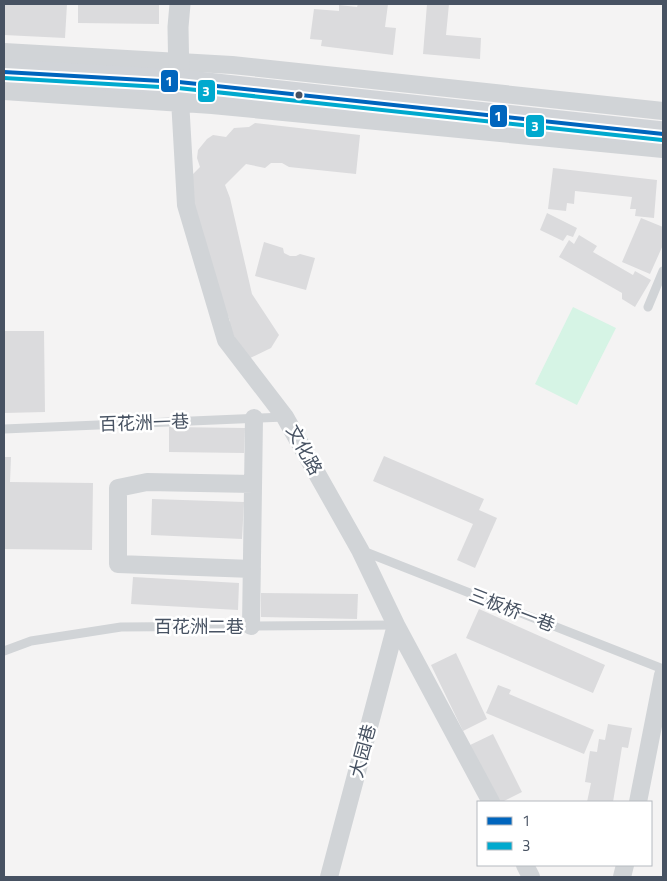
<svg xmlns="http://www.w3.org/2000/svg" width="667" height="881" viewBox="0 0 667 881" font-family="'Titillium Web','Noto Sans SC',sans-serif">
<style>
.green{fill:#d6f4e5}
.building{fill:#dbdbdd}
.lines{fill:none;stroke-linecap:round;stroke-linejoin:round}
.service{stroke:#d1d4d7;stroke-width:9}
.minor{stroke:#d1d4d7;stroke-width:18}
.tertiary{stroke:#d1d4d7;stroke-width:21}
.secondary{stroke:#d1d4d8;stroke-width:25}
.bus-1-casing{stroke:#fff;stroke-width:8}
.bus-2-casing{stroke:#fff;stroke-width:8}
.bus-1{stroke:#0065bd;stroke-width:4}
.bus-2{stroke:#00a9ce;stroke-width:4}
.bus-dot{fill:#475262;stroke:#fff;stroke-width:2}
.labels{text-anchor:middle;stroke-width:5;stroke-linejoin:round;paint-order:stroke}
.street-label{font-size:18px;fill:#475262;stroke:#fff}
.line-badge{stroke:#fff;stroke-width:2}
.badge-label{font-size:14px;text-anchor:middle;font-weight:bold;fill:#fff}
</style>
<rect width="100%" height="100%" fill="#f4f3f3"/>
<path class="green" d="M573,307L616,328L577,405L535,384Z"/>
<path class="building" d="M4,4H67L65,38L4,35Z
M78,4H159V24L78,23Z
M358,4H388L385,27L396,28L393,55L321,46L322,40L310,39L314,9L339,11V5L357,7Z
M427,4H449L446,35L481,38L480,59L423,54Z
M255,123L360,135L356,174L289,167L282,163H271L265,168L246,164L225,185L230,198L252,294L279,335L271,348L248,359L228,326L230,321L228,316L224,317L193,210V174L200,167L197,158L198,150L207,139L213,135L226,137L234,128L249,127Z
M553,168L657,180L654,218L635,216L636,209H630L632,197L575,191L574,204L567,203L566,211L548,209Z
M547,213L577,228L573,237L567,235L563,241L540,230Z
M641,218L663,227V245L650,274L622,262Z
M579,235L597,246L593,252L633,275L635,271L651,280L635,307L622,299V293L559,257L569,240L574,244Z
M264,242L283,248L284,253L290,256H296L300,254L315,258L306,290L255,276Z
M4,331H44L45,412L4,413Z
M169,427L245,428L244,453L169,452Z
M384,456L484,499L479,510L497,518L475,568L457,560L473,524L373,481Z
M4,457H11L10,482L93,483L92,550L4,549Z
M152,499L244,502L242,539L151,535Z
M133,577L239,583L238,610L131,604Z
M261,593L358,594L357,619L261,617Z
M479,609L605,665L593,693L466,638Z
M456,653L487,719L463,731L431,665Z
M498,685L511,690L509,694L594,730L584,754L486,713Z
M608,724L632,728L628,748L622,747L613,802H587L591,783L585,782L590,751L597,752L599,739L605,740Z
M493,734L522,792L502,802H496L468,746Z"/>
<g class="lines">
<path class="service" d="M648,307L663,271
M4,429L285,417
M363,551L663,669
M4,651L31,641L121,627L396,625"/>
<path class="minor" d="M4,52L232,65L663,111
M179,82L186,205L226,340L285,417L360,550L396,625L491,802
M4,91L212,105L663,149
M252,569L118,564V488L147,482L253,484
M251,626L254,418
M638,802L663,675
M525,865L531,877
M329,877L396,625
M622,877L625,865"/>
<path class="tertiary" d="M179,82L178,27L180,4"/>
<path class="secondary" d="M4,72L179,82L663,134"/>
<g class="bus-1-casing">
<path id="bus-1" d="M4,72L179,82L663,134"/>
</g>
<g class="bus-2-casing">
<path id="bus-2" d="M4,78L178,88L662,140"/>
</g>
<use href="#bus-1" class="bus-1"/>
<use href="#bus-2" class="bus-2"/>
</g>
<circle class="bus-dot" cx="299" cy="95" r="4.5"/>
<g class="labels">
<g class="street-label">
<text transform="translate(144 423) rotate(-2)" y="6">百花洲一巷</text>
<text transform="translate(304 450) rotate(61)" y="6">文化路</text>
<text transform="translate(512 610) rotate(21)" y="6">三板桥一巷</text>
<text x="199" y="633">百花洲二巷</text>
<text transform="translate(363 751) rotate(-75)" y="6">大园巷</text>
</g>
</g>
<g class="line-badge">
<rect x="160" y="69" width="19" height="24" rx="5" fill="#0065bd"/>
<rect x="197" y="79" width="19" height="24" rx="5" fill="#00a9ce"/>
<rect x="489" y="104" width="19" height="24" rx="5" fill="#0065bd"/>
<rect x="525" y="114" width="20" height="24" rx="5" fill="#00a9ce"/>
</g>
<g class="badge-label">
<text x="169" y="86">1</text>
<text x="206" y="96">3</text>
<text x="498" y="121">1</text>
<text x="535" y="131">3</text>
</g>
<rect width="667" height="881" fill="none" stroke="#475262" stroke-width="10"/>
<rect x="477" y="801" width="175" height="65" fill="#ffffff" stroke="#b5bac0"/>
<rect x="487" y="817" width="25" height="8" fill="#0065bd" stroke="#b5bac0"/>
<text x="522" y="826" font-size="15" fill="#475262">1</text>
<rect x="487" y="842" width="25" height="8" fill="#00a9ce" stroke="#b5bac0"/>
<text x="522" y="851" font-size="15" fill="#475262">3</text>
</svg>
